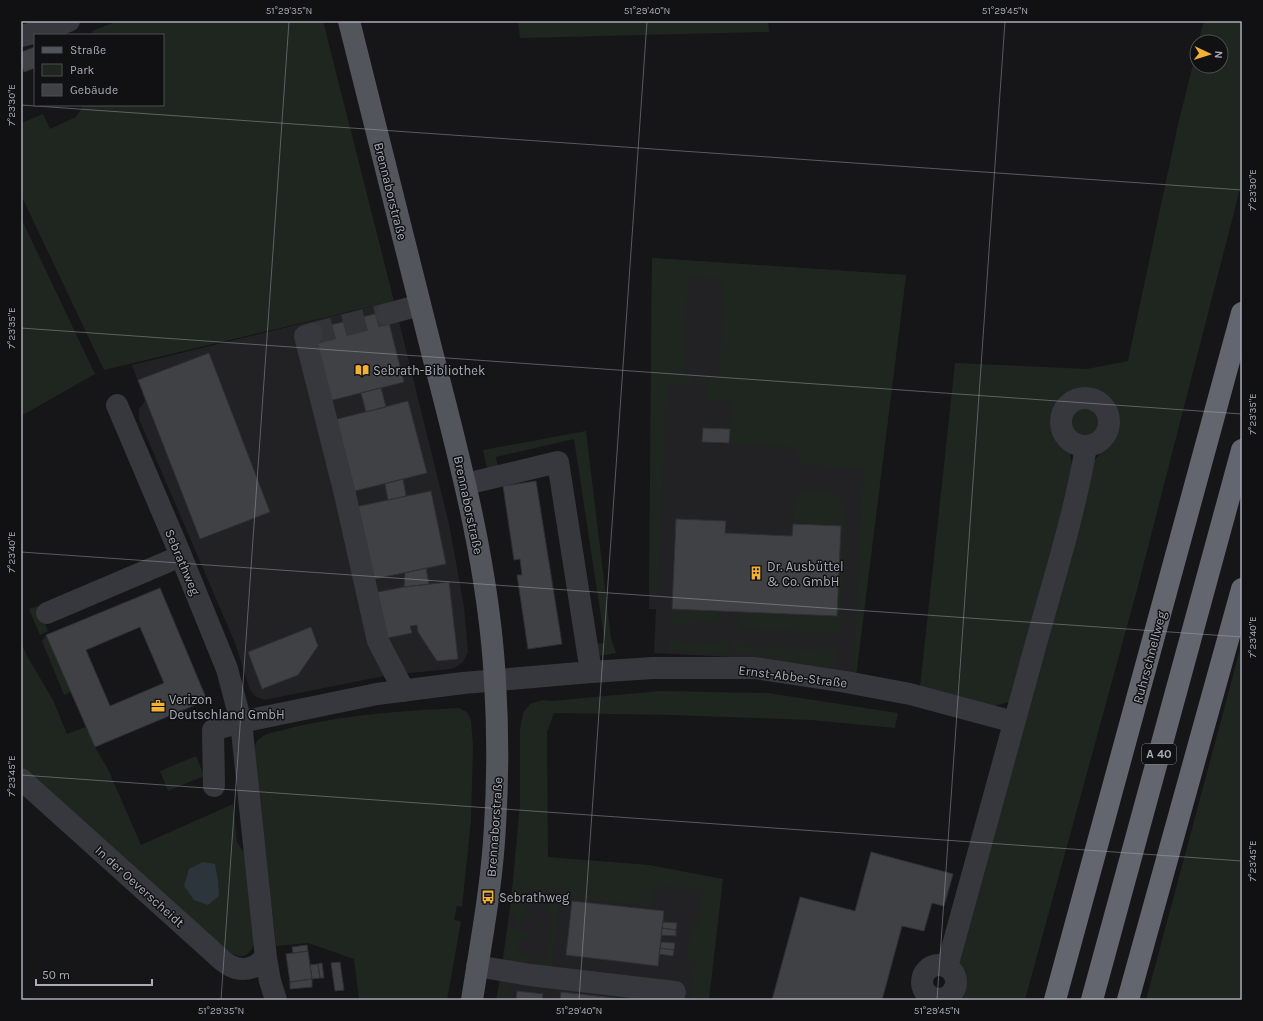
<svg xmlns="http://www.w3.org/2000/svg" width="1263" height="1021" viewBox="0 0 1263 1021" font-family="Karla,sans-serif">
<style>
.built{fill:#222225}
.green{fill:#1e261f}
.water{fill:#2c353c}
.building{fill:#404145;stroke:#303034;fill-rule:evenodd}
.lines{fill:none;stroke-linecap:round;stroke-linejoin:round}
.minor-tunnel{stroke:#333438;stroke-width:22;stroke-dasharray:22 11;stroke-linecap:butt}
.minor{stroke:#37383d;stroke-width:22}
.major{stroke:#53555c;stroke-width:22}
.highway{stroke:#63666e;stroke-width:22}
.ticks{fill:none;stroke:#a8adb8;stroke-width:1;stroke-opacity:0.45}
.labels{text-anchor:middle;stroke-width:3;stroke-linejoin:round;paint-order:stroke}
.shield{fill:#111113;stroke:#7b7e86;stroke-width:1}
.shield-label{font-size:12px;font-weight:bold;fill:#a8adb8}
.street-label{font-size:13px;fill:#a8adb8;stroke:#111113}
.poi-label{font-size:13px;fill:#a8adb8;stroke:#111113;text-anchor:start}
.neatline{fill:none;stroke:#a8adb8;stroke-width:1.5}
.ticks-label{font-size:10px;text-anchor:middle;fill:#a8adb8}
</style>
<rect width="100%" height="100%" fill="#161618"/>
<path class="built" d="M652,258L906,275L856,676L767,659L654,653L656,609H649Z
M394,301L449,524L464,607L468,652L463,662L456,667L451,669L389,675L264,700L255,696L250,690L235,643L139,419V409L145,401L132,365Z
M517,857L720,881L707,1000H497Z"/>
<path class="green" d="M118,21H323L394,301L104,370L21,195V123L43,114L50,129L76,117L84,105H163V35H93L92,31Z
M518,21H768L769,32L520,38Z
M1204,21H1242V181L1138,586L1025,1000H953C962,989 962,975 959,961L1092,464L1106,446L1114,426L1110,405L1094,393H1077L1061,403L1054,422L1070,454L1074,476L1009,702L994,706L920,687L955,363L1087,369L1128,361L1177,129L1197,48V66H1221V42H1198Z
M21,218L95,374L21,416Z
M652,258L906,275L856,676L854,666L863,469L810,466C799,463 795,458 794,447L729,443L731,402L707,400L708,377L719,378L724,279L688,277L683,376L694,377V386L667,385L657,591H649Z
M1069 423a16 16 0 1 1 32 0a16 16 0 1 1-32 0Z
M586,431L611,638L616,653L599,656L594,644L605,643L574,439L496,457L499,471L488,473L483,450Z
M809,490C827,491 837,488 845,507L840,633L739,629L740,612L837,616L841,526L793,524C793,508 791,496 809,490Z
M38,606L48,631L40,635L29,609Z
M672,609L718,611L717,617H722L721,628H718V622L692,621V626L671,625Z
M46,635L71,692L64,695L42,641Z
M670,638H677V643L716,644V640L727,641V654L669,652Z
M21,641L26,654L53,700L67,734L86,727L95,747L108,769L141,845L233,804L237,842L244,853L254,944C244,971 222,946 208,936L21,766Z
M734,641H742V646L821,650L822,645L835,646L834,663L827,671L783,665L769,656L733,654Z
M1242,642V994L1241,1000H1146Z
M660,691L768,693L898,713L895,728L811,720L670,715L554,713L547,732L548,857L649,865L723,879L709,1000H691L695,960L687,959L691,924L699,925L703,890L663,886L657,889L652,895L651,906L571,898V892L568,889L525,890L524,909L534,910L533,916L523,915L521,932L531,933L530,939L520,938L518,955L530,956L528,968L515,967L504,957L508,927L514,928L516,914L510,913L520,804V729L523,713L530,704L543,700L551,701Z
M459,708L467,712L471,720L473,747L471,821L462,907L457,906L454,920L461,921L447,1000H359L354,959L308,943L276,946L255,763C255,756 253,745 258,740C264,733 275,732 283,730C339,715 401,711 459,708Z
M196,756L204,776L168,791L160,771Z
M554,902H556L559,905L552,966L550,970L534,969L535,957L548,958L552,917L548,907L550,903Z
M500,980L505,981L507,984L506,1000H496Z"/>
<path class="water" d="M203,862L215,864L218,881L219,896L208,905L194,900L184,886L189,869Z"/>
<path class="building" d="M35,47V68L24,72L21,63V52Z
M386,311L404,382L329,401L311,330Z
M209,353L270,512L200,539L138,380Z
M381,388L386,407L366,412L361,393Z
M408,401L427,473L351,492L334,420Z
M703,428L730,429L729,443L702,442Z
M403,479L406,496L388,500L385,484Z
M536,481L562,644L528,649L517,575H522L520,559L514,560L503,486Z
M431,491L446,564L370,580L355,507Z
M676,519L726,521L725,533L792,536L793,524L841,526L837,616L672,609Z
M426,568L429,584L404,587L405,573Z
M449,582L458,659L437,661L418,632L417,625L410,626L412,633L382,639L373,593L404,587Z
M160,588L207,700L95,747L46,635ZM140,627L164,683L110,706L86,650Z
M311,627L318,646L298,675L262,689L248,652Z
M871,852L953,874L944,906L932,903L924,931L902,926L882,1000H772L800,897L855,911Z
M572,901L664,911L658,966L566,955Z
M663,922L677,923L676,930L662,928Z
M662,928L676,930V936L661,935Z
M661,942L675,943L674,950L660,948Z
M307,945L308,951L293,953L292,947Z
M660,948L674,950L673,956L659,954Z
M308,951L312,979L290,982L286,954Z
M340,962L344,990L335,991L331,963Z
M322,963L324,978H320L318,964Z
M318,964L320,978L312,979L310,965Z
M312,979V987L290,989V982Z
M517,991L543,994L542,1000H516Z
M561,992L633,1000H560Z"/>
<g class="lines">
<path class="minor-tunnel" d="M312,334L387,314"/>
<path class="minor" d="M21,36L38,32L69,21
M387,314L420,305
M312,334L305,336L344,490L378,641L404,691
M1061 422a24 24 0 1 1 48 0a24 24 0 1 1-48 0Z
M117,405L179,551L227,669L241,722L266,958L270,981L276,1000
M466,484L558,462L591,672
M47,613L181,556
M21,779L212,951C223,962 236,974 253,967C258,965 262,960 266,958
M214,786L213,730L241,722L377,694L463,683L591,672L653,668H755L846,682L910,694L1014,722
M922 982a17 17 0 1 1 34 0a17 17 0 1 1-34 0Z
M477,966L530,975L675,992
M947,967C976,864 1004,761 1032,658C1051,588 1074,518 1086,447"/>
<path class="major" d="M349,21C376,131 404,241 432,352C460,460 489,568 495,681C498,729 498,778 495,826C492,885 481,942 472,1000"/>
<path class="highway" d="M1055,1000L1242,313
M1092,1000L1242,450
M1128,1000L1242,589"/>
</g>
<path class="ticks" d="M21,105L1242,190M21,328L1242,414M21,552L1242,637M21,775L1242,861M21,999L35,1000M221,1000L289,21M579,1000L647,21M937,1000L1005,21"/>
<defs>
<g id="library-bare" transform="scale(1.08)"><path d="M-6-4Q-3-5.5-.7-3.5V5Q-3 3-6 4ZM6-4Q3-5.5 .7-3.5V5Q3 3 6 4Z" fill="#f2b134" stroke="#111113" stroke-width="2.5" paint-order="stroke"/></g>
<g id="building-bare" transform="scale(1.08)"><path d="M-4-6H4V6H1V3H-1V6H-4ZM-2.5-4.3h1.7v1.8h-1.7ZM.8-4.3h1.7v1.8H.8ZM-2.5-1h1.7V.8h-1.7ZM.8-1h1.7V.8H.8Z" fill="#f2b134" stroke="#111113" stroke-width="2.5" paint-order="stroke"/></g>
<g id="office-bare" transform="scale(1.08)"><path d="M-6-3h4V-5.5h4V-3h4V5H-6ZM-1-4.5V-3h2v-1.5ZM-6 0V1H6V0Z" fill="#f2b134" stroke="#111113" stroke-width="2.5" paint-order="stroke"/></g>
<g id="bus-bare" transform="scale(1.08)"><path d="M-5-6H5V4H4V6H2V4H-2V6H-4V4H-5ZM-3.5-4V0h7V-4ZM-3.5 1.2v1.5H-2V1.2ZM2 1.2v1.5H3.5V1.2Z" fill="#f2b134" stroke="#111113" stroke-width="2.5" paint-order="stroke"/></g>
</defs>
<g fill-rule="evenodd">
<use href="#library-bare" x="362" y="370"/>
<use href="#building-bare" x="756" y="573"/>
<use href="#office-bare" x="158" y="706"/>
<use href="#bus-bare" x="488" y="897"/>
</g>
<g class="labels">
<rect class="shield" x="1142" y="744" width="34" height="20" rx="3"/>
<g class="shield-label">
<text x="1159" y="758">A 40</text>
</g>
<g class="street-label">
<text transform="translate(391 191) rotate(76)" y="5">Brennaborstraße</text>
<text transform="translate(469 505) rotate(78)" y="5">Brennaborstraße</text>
<text transform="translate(183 562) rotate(67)" y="5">Sebrathweg</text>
<text transform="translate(1149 657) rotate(-75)" y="5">Ruhrschnellweg</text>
<text transform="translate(793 676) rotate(7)" y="5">Ernst-Abbe-Straße</text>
<text transform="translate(494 827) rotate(-86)" y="5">Brennaborstraße</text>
<text transform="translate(140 886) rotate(42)" y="5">In der Oeverscheidt</text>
</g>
<g class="poi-label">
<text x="373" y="375">Sebrath-Bibliothek</text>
<text x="767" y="571">Dr. Ausbüttel<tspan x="767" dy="15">&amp; Co. GmbH</tspan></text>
<text x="169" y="704">Verizon<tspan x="169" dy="15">Deutschland GmbH</tspan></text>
<text x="499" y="902">Sebrathweg</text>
</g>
</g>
<rect width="1263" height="1021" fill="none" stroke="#111113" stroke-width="44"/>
<rect x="34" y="34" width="130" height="72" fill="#111113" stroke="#4d4f55"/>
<rect x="42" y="47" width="20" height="6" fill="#53555c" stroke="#4d4f55"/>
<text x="70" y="54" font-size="12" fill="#a8adb8">Straße</text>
<rect x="42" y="64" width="20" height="12" fill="#1e261f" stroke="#4d4f55"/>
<text x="70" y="74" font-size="12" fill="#a8adb8">Park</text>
<rect x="42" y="84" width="20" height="12" fill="#404145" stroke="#4d4f55"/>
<text x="70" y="94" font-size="12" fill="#a8adb8">Gebäude</text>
<g transform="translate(1209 54) rotate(94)"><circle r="19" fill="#111113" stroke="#4d4f55"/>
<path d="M0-3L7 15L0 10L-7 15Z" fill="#f2b134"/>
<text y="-6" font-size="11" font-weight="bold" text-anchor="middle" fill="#a8adb8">N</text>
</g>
<path d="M36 979v6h116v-6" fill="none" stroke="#a8adb8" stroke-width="2"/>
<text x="42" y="979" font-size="12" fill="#a8adb8" stroke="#111113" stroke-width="3" paint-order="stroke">50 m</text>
<rect x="22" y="22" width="1219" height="977" class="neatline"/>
<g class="ticks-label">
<text x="289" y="14">51°29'35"N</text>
<text x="647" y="14">51°29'40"N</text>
<text x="1005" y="14">51°29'45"N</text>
<text transform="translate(11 105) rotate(-90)" y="4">7°23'30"E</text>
<text transform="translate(1252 190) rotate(-90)" y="4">7°23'30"E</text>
<text transform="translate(11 328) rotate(-90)" y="4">7°23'35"E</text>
<text transform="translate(1252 414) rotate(-90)" y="4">7°23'35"E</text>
<text transform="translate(11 552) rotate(-90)" y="4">7°23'40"E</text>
<text transform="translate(1252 637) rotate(-90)" y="4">7°23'40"E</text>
<text transform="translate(11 776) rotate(-90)" y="4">7°23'45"E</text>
<text transform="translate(1252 861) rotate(-90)" y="4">7°23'45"E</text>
<text x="221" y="1014">51°29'35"N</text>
<text x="579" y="1014">51°29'40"N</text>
<text x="937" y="1014">51°29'45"N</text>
</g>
</svg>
